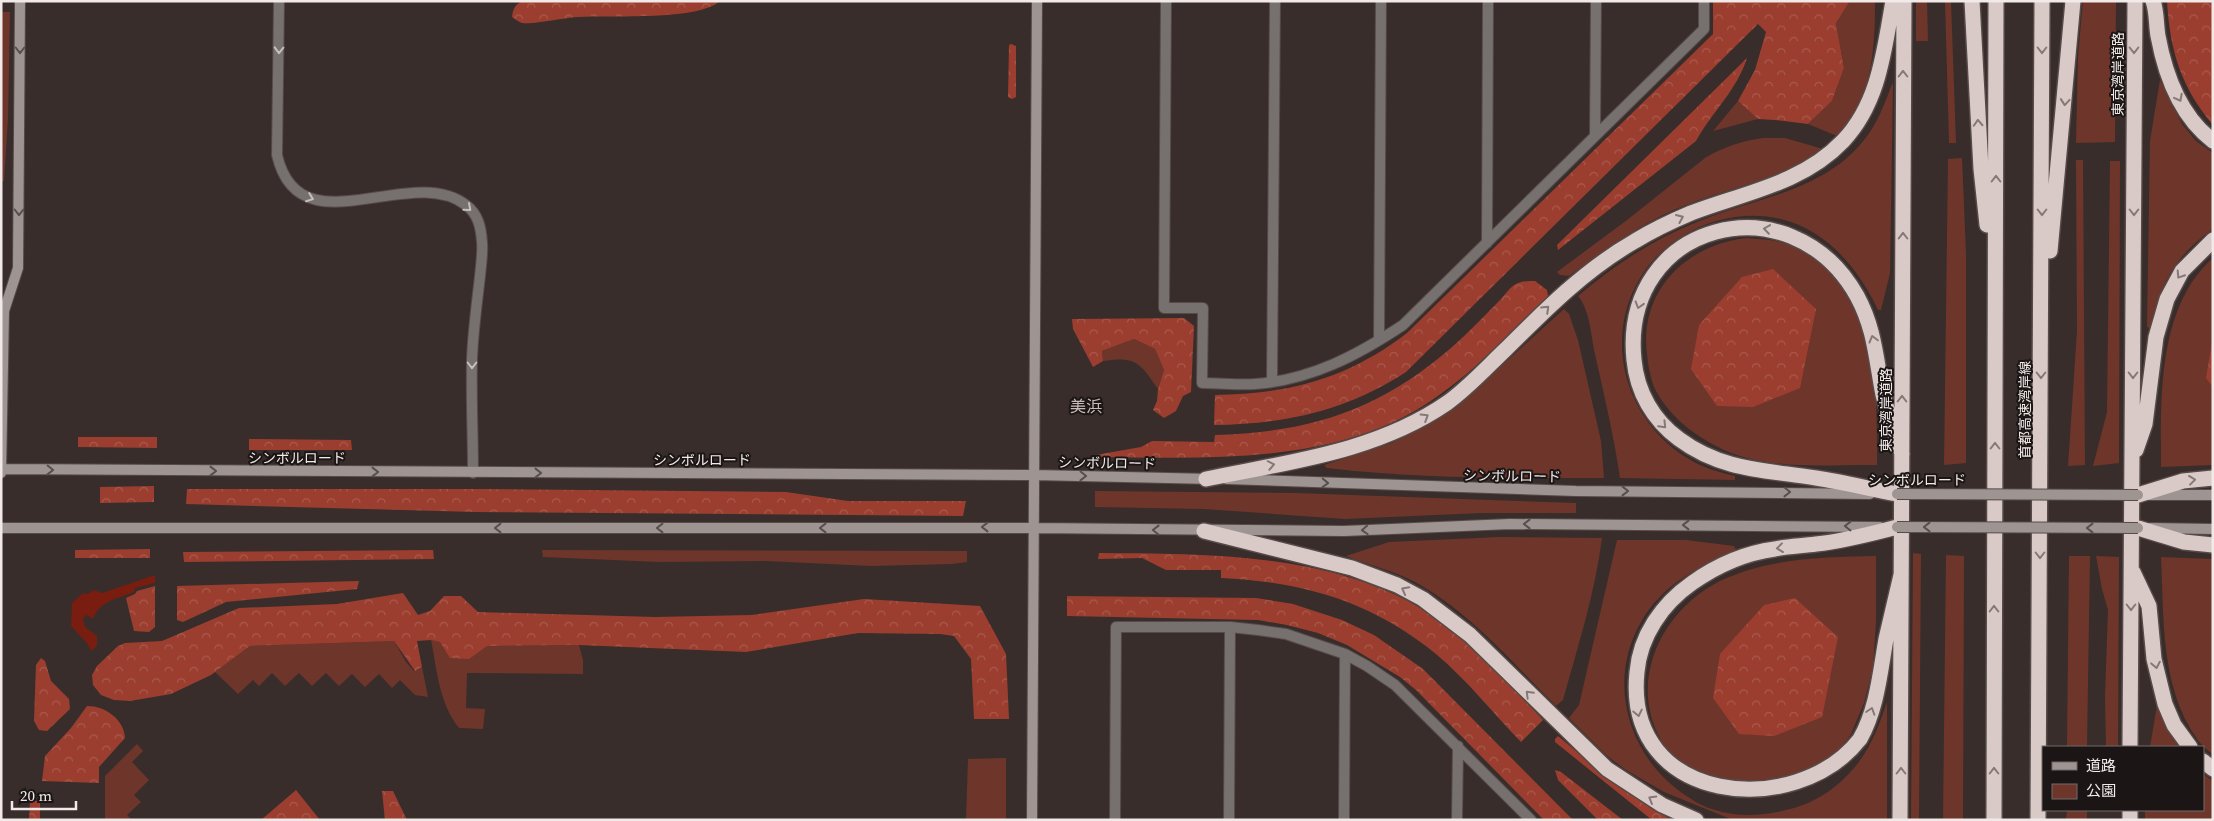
<svg xmlns="http://www.w3.org/2000/svg" width="2214" height="821" viewBox="0 0 2214 821" font-family="'Source Serif 4','Noto Sans JP',serif">
<style>
.green{fill:#6e352b}
.forest{fill:url(#forest-crowns)}
.water{fill:#781d0f}
.lines{fill:none;stroke-linecap:round;stroke-linejoin:round}
.street-casing{stroke:#564b49;stroke-width:12}
.secondary-casing{stroke:#564b49;stroke-width:12}
.highway-casing{stroke:#564b49;stroke-width:18}
.street{stroke:#76706f;stroke-width:10}
.secondary{stroke:#9e9593;stroke-width:10}
.highway{stroke:#d9cac7;stroke-width:15}
.secondary-bridge-casing{stroke:#564b49;stroke-width:12;stroke-linecap:butt}
.secondary-bridge{stroke:#9e9593;stroke-width:10}
.oneway{stroke:#564f4e}
.oneway2{stroke:#c7bfbe}
.oneway3{stroke:#847977}
.labels{text-anchor:middle;stroke-width:4;stroke-linejoin:round;paint-order:stroke}
.street-label{font-size:14px;fill:#f2eae9;stroke:#1b1615}
.quarter-label{font-size:16px;fill:#c9bbb8;stroke:#1b1615}
</style>
<defs>
<pattern id="forest-crowns" width="20" height="18" patternUnits="userSpaceOnUse" patternTransform="scale(1.25)"><rect width="20" height="18" fill="#9b3e2f"/><path d="M2 6a3 3 0 1 1 6 0M12 15a3 3 0 1 1 6 0" fill="none" stroke="#a95a4d"/></pattern>
</defs>
<rect width="100%" height="100%" fill="#382d2a"/>
<path class="green" d="M1850,1H1875C1875,37 1874,79 1855,111C1850,120 1843,128 1837,136L1808,124L1832,101L1844,68L1836,23Z
M1916,1H1927L1928,41H1916Z
M1945,1H1951L1956,143H1949Z
M2083,1H2116L2115,142L2076,143L2078,56Z
M1,12H10L8,119L4,181H1Z
M2160,80L2182,124L2196,141L2213,153V229C2175,256 2161,283 2150,328L2147,327L2150,141Z
M1893,82L1890,273L1881,310H1878C1847,244 1792,200 1716,221C1689,229 1663,246 1646,269C1600,333 1623,420 1689,459C1703,468 1719,472 1735,476V480L1620,478C1614,436 1604,395 1595,354C1591,336 1590,310 1578,296C1615,265 1652,240 1697,222C1754,198 1823,192 1864,140C1878,123 1885,102 1893,82Z
M1738,101L1758,119L1713,131Z
M1763,138H1785L1823,149C1783,179 1732,187 1686,205C1643,221 1606,250 1569,276L1560,275L1557,272L1627,220L1705,158C1723,147 1742,141 1763,138Z
M1962,158L1966,254V463L1944,465L1948,159Z
M2076,160H2083L2085,465L2068,466L2077,331Z
M2110,161H2120L2119,463L2093,466L2107,412Z
M1746,238C1757,239 1769,239 1780,242C1825,254 1859,299 1869,343C1877,383 1877,424 1877,465C1825,464 1764,472 1716,446C1691,433 1667,414 1654,387C1650,376 1648,365 1647,354C1639,291 1686,245 1746,238Z
M2213,258V465L2161,467C2161,399 2157,307 2213,258Z
M1564,309L1569,314L1578,340L1601,441L1604,478C1512,478 1419,479 1327,468L1324,465L1392,443L1456,407Z
M1134,339L1155,349L1164,370L1158,389C1140,362 1135,356 1103,361L1102,351Z
M1095,491L1296,493L1576,503V513H1482L1345,519L1204,509L1095,507Z
M1499,537L1602,538C1595,593 1578,646 1563,700L1556,706C1512,662 1470,612 1415,582C1394,571 1369,565 1346,556L1389,542Z
M1617,540H1686L1734,546L1736,550C1700,565 1661,586 1641,622C1607,681 1627,754 1682,793C1691,799 1701,806 1712,809C1737,818 1765,816 1790,809C1824,801 1854,775 1870,744C1877,731 1882,716 1887,702V820H1733L1664,792L1626,770L1606,755L1569,718L1579,705Z
M542,550L967,551V562L952,564L871,566L766,561L659,562L543,557Z
M1913,553L1921,554L1919,820H1911Z
M1946,555L1964,556L1963,820H1943Z
M1876,556V621L1873,668L1864,703L1851,734L1840,750L1821,770L1730,791C1713,781 1689,771 1674,759C1666,752 1660,739 1656,730C1631,672 1666,608 1720,581C1768,558 1824,557 1876,556Z
M2069,556H2090L2087,747H2067Z
M2096,556L2119,557L2118,747H2106L2105,697L2108,610L2102,589Z
M2161,557L2213,559V755C2208,750 2201,745 2197,739C2160,687 2164,617 2161,557Z
M431,640L487,646L579,645L583,660V674L467,673L466,708L485,709L483,729L459,728C439,703 437,670 431,640Z
M394,641L406,662L414,671L422,667L428,697L415,695L400,680L392,688L379,674L365,687L352,674L339,686L326,673L312,686L299,673L285,686L272,673L259,686L253,680L238,694L215,672L250,646Z
M2157,705L2180,747H2150Z
M137,744L143,751L132,762L149,780L134,795L141,802L127,815L132,820H105V776Z
M1006,758V820H966L968,759Z
M2203,774L2213,781V820H2145V810H2203Z
M2067,810H2087V820H2066Z"/>
<path class="forest" d="M523,1H720C698,21 611,15 580,17C566,17 533,25 522,23C519,22 515,19 512,17C513,9 515,4 523,1Z
M1713,1H1850L1836,23L1844,68L1832,101L1808,124L1775,120L1758,119L1738,101L1755,70L1766,32L1758,24L1406,372C1346,411 1285,424 1214,425L1215,395C1289,394 1347,379 1407,333L1713,34Z
M2167,1H2213V125C2181,87 2170,51 2167,1Z
M1011,44L1016,46V97L1012,99L1008,97L1009,45Z
M1747,58C1737,90 1712,112 1696,141L1558,250L1557,245Z
M1773,269L1816,309L1800,388L1753,407L1717,406L1691,369L1699,325L1742,277Z
M1535,281L1547,290L1548,296C1514,329 1481,365 1442,393C1345,466 1212,458 1098,457L1096,455L1141,447L1152,441L1214,442L1215,435C1310,432 1378,411 1451,348C1468,333 1484,316 1500,300C1505,295 1510,287 1516,284C1521,281 1530,281 1535,281Z
M1184,318L1194,326L1191,392L1183,396L1176,411L1164,418L1153,410L1157,401L1158,389L1164,370L1155,349L1134,339L1102,351L1103,361L1093,367L1073,329L1072,319Z
M2213,336V387L2206,378Z
M78,437H157V448L78,447Z
M249,439L351,440L352,450H249Z
M154,486V502L100,503V487Z
M187,489H476L786,492L848,501H966L963,516L475,512L186,504Z
M150,549V558H75V550Z
M433,550L434,559L184,562L183,552Z
M1099,553C1208,554 1338,552 1433,616C1475,644 1509,684 1543,720L1521,742C1493,713 1467,680 1436,654C1371,601 1303,582 1221,578V570H1166L1142,558L1098,559Z
M359,581L357,589L226,602L183,622L177,620V586Z
M155,586V627L149,632L134,631L126,598L135,594L137,591Z
M403,593L418,615L430,611L444,596H461L478,612L655,617L752,615L864,599L980,606L1006,654L1009,719H974L971,659L954,636L940,634L858,633L746,652L579,645L487,646L469,659L450,658L440,642L431,640L417,641L422,667L415,671L394,641L250,646L211,675L171,694L130,701L114,700L101,695L93,685L92,675L97,666L118,646L125,643L162,641L239,608L337,604Z
M1067,596L1256,598L1293,604L1342,620L1374,635L1423,669L1573,820H1544L1416,690L1400,677L1347,645L1318,633L1287,625L1258,620L1067,616Z
M1795,598L1838,637L1822,717L1774,736L1739,734L1713,698L1720,654L1764,605Z
M41,658L45,661L51,681L69,699L70,709L47,731L39,730L34,721L36,665Z
M87,706C105,706 124,719 125,738L99,767V783L42,781L45,756L71,728Z
M1558,736L1613,782L1671,820H1652L1555,742V739Z
M1555,770L1561,772L1623,820H1598L1558,780Z
M296,790L320,820H261Z
M382,791H393L407,820H385Z
M30,801H40V820H29Z"/>
<path class="water" d="M155,575V583L135,588L134,592C117,599 99,601 93,619L86,615L83,619L85,627L97,636V646L91,651L87,643L71,626L72,603L83,593L87,594L94,590L102,593Z"/>
<g class="lines">
<g class="street-casing">
<path id="street" d="M279,1L277,155C299,251 411,162 466,205C478,214 481,227 482,242C483,253 481,265 480,276C477,303 473,331 472,359C471,397 473,435 473,473
M1166,1L1164,308H1203L1202,383C1220,383 1238,385 1255,384C1311,380 1358,355 1403,325L1704,29V1
M1595,136L1596,1
M1487,243L1488,1
M1379,340L1381,1
M1272,381L1275,1
M1115,820L1116,627H1230L1258,630L1286,634L1345,654L1367,666L1395,685L1531,820
M1229,820L1230,627
M1344,820L1345,654
M1457,820L1458,746"/>
</g>
<g class="secondary-casing">
<path id="secondary" d="M1,469L1034,475L1213,479
M1,473L4,311L18,268L20,1
M1227,479L1576,491L1870,494
M2149,495H2213
M1,528H1034L1344,531L1510,524L1880,527
M2151,528L2213,529
M1032,820L1037,1"/>
</g>
<g class="highway-casing">
<path id="highway" d="M1972,1L1981,169L1987,225
M2153,1C2157,12 2156,25 2158,36C2165,74 2180,116 2213,141
M2050,251L2073,1
M2136,450L2145,424L2156,337L2167,299L2182,271L2213,240
M1206,479C1288,462 1376,452 1447,403C1468,388 1487,367 1506,349C1546,309 1586,269 1635,241C1653,230 1672,221 1691,213C1743,193 1802,184 1843,141C1879,103 1884,51 1893,1
M1897,494C1870,489 1843,482 1816,478C1767,470 1722,471 1679,439C1653,420 1637,392 1634,360C1620,222 1791,178 1857,296C1875,329 1876,360 1883,395C1888,415 1896,434 1902,454
M2138,495L2183,481L2213,478
M1897,527C1870,534 1844,541 1816,544C1802,546 1789,546 1775,549C1745,553 1716,566 1692,583C1662,604 1640,636 1637,672C1623,805 1796,821 1860,739C1877,709 1880,673 1886,639C1891,618 1896,596 1901,575
M2138,528L2184,542L2213,545
M1204,531L1352,568L1397,585L1423,599L1470,635L1607,769L1662,805L1696,820
M2133,572L2149,606L2154,659L2165,704L2174,725L2190,747
M2130,747L2135,1
M2203,761L2213,769
M1900,820L1904,1
M1994,820L1996,1
M2038,820L2042,1
M2130,820V810"/>
</g>
<use href="#street" class="street"/>
<use href="#secondary" class="secondary"/>
<use href="#highway" class="highway"/>
<g class="secondary-bridge-casing">
<path id="secondary-bridge" d="M1897,494L2138,495
M1897,527L2138,528"/>
</g>
<use href="#secondary-bridge" class="secondary-bridge"/>
</g>
<defs><path id="oneway-chevron" d="M-2-3.5L2.5 0L-2 3.5" fill="none" stroke-width="1.6" stroke-linecap="round" stroke-linejoin="round" transform="scale(1.25)"/></defs>
<g class="oneway">
<use href="#oneway-chevron" transform="translate(20 50) rotate(90)"/>
<use href="#oneway-chevron" transform="translate(19 212) rotate(90)"/>
<use href="#oneway-chevron" transform="translate(50 470) rotate(1)"/>
<use href="#oneway-chevron" transform="translate(213 471)"/>
<use href="#oneway-chevron" transform="translate(375 472)"/>
<use href="#oneway-chevron" transform="translate(538 473)"/>
<use href="#oneway-chevron" transform="translate(1083 476) rotate(1)"/>
<use href="#oneway-chevron" transform="translate(1325 483) rotate(2)"/>
<use href="#oneway-chevron" transform="translate(1625 491)"/>
<use href="#oneway-chevron" transform="translate(1787 492) rotate(1)"/>
<use href="#oneway-chevron" transform="translate(1527 524) rotate(-180)"/>
<use href="#oneway-chevron" transform="translate(1686 525) rotate(-180)"/>
<use href="#oneway-chevron" transform="translate(1848 526) rotate(-179)"/>
<use href="#oneway-chevron" transform="translate(985 527) rotate(-180)"/>
<use href="#oneway-chevron" transform="translate(1927 527) rotate(-180)"/>
<use href="#oneway-chevron" transform="translate(498 528) rotate(180)"/>
<use href="#oneway-chevron" transform="translate(660 528) rotate(180)"/>
<use href="#oneway-chevron" transform="translate(823 528) rotate(180)"/>
<use href="#oneway-chevron" transform="translate(2090 528) rotate(-180)"/>
<use href="#oneway-chevron" transform="translate(1156 530) rotate(-179)"/>
<use href="#oneway-chevron" transform="translate(1365 530) rotate(177)"/>
</g>
<g class="oneway2">
<use href="#oneway-chevron" transform="translate(279 50) rotate(91)"/>
<use href="#oneway-chevron" transform="translate(310 198) rotate(21)"/>
<use href="#oneway-chevron" transform="translate(468 208) rotate(41)"/>
<use href="#oneway-chevron" transform="translate(472 365) rotate(90)"/>
</g>
<g class="oneway3">
<use href="#oneway-chevron" transform="translate(2042 50) rotate(90)"/>
<use href="#oneway-chevron" transform="translate(2134 50) rotate(90)"/>
<use href="#oneway-chevron" transform="translate(1903 74) rotate(-90)"/>
<use href="#oneway-chevron" transform="translate(2179 98) rotate(62)"/>
<use href="#oneway-chevron" transform="translate(2065 102) rotate(95)"/>
<use href="#oneway-chevron" transform="translate(1978 123) rotate(-93)"/>
<use href="#oneway-chevron" transform="translate(1996 179) rotate(-90)"/>
<use href="#oneway-chevron" transform="translate(2042 212) rotate(90)"/>
<use href="#oneway-chevron" transform="translate(2134 212) rotate(90)"/>
<use href="#oneway-chevron" transform="translate(1680 218) rotate(-23)"/>
<use href="#oneway-chevron" transform="translate(1767 229) rotate(-172)"/>
<use href="#oneway-chevron" transform="translate(1903 236) rotate(-90)"/>
<use href="#oneway-chevron" transform="translate(2180 275) rotate(123)"/>
<use href="#oneway-chevron" transform="translate(1639 305) rotate(107)"/>
<use href="#oneway-chevron" transform="translate(1546 309) rotate(-44)"/>
<use href="#oneway-chevron" transform="translate(1873 339) rotate(-105)"/>
<use href="#oneway-chevron" transform="translate(2041 375) rotate(90)"/>
<use href="#oneway-chevron" transform="translate(2133 375) rotate(90)"/>
<use href="#oneway-chevron" transform="translate(1902 399) rotate(-90)"/>
<use href="#oneway-chevron" transform="translate(1425 417) rotate(-32)"/>
<use href="#oneway-chevron" transform="translate(1663 425) rotate(46)"/>
<use href="#oneway-chevron" transform="translate(1995 446) rotate(-90)"/>
<use href="#oneway-chevron" transform="translate(1271 465) rotate(-11)"/>
<use href="#oneway-chevron" transform="translate(2192 480) rotate(-7)"/>
<use href="#oneway-chevron" transform="translate(1780 548) rotate(173)"/>
<use href="#oneway-chevron" transform="translate(2040 555) rotate(90)"/>
<use href="#oneway-chevron" transform="translate(1405 590) rotate(-152)"/>
<use href="#oneway-chevron" transform="translate(2131 607) rotate(90)"/>
<use href="#oneway-chevron" transform="translate(1994 609) rotate(-90)"/>
<use href="#oneway-chevron" transform="translate(2156 665) rotate(79)"/>
<use href="#oneway-chevron" transform="translate(1529 694) rotate(-135)"/>
<use href="#oneway-chevron" transform="translate(1871 711) rotate(-72)"/>
<use href="#oneway-chevron" transform="translate(1638 713) rotate(78)"/>
<use href="#oneway-chevron" transform="translate(1901 771) rotate(-90)"/>
<use href="#oneway-chevron" transform="translate(1994 771) rotate(-90)"/>
<use href="#oneway-chevron" transform="translate(1652 799) rotate(-150)"/>
</g>
<g class="labels">
<g class="street-label">
<text transform="translate(2118 74) rotate(-90)" y="5">東京湾岸道路</text>
<text transform="translate(1886 410) rotate(-90)" y="5">東京湾岸道路</text>
<text transform="translate(2025 410) rotate(-90)" y="5">首都高速湾岸線</text>
<text x="297" y="463">シンボルロード</text>
<text x="702" y="465">シンボルロード</text>
<text transform="translate(1107 463) rotate(1)" y="5">シンボルロード</text>
<text transform="translate(1512 476) rotate(1)" y="5">シンボルロード</text>
<text x="1917" y="485">シンボルロード</text>
</g>
<g class="quarter-label">
<text x="1086" y="412">美浜</text>
</g>
</g>
<rect width="2214" height="821" fill="none" stroke="#f2eae9" stroke-width="5"/>
<rect x="2042" y="746" width="162" height="65" fill="#1b1615" stroke="#716b6a"/>
<rect x="2052" y="762" width="25" height="8" fill="#9e9593" stroke="#716b6a"/>
<text x="2086" y="771" font-size="15" fill="#f2eae9">道路</text>
<rect x="2052" y="784" width="25" height="15" fill="#6e352b" stroke="#716b6a"/>
<text x="2086" y="796" font-size="15" fill="#f2eae9">公園</text>
<path d="M12 801v8h64v-8" fill="none" stroke="#f2eae9" stroke-width="2.5"/>
<text x="20" y="801" font-size="15" fill="#f2eae9" stroke="#1b1615" stroke-width="4" paint-order="stroke">20 m</text>
</svg>
